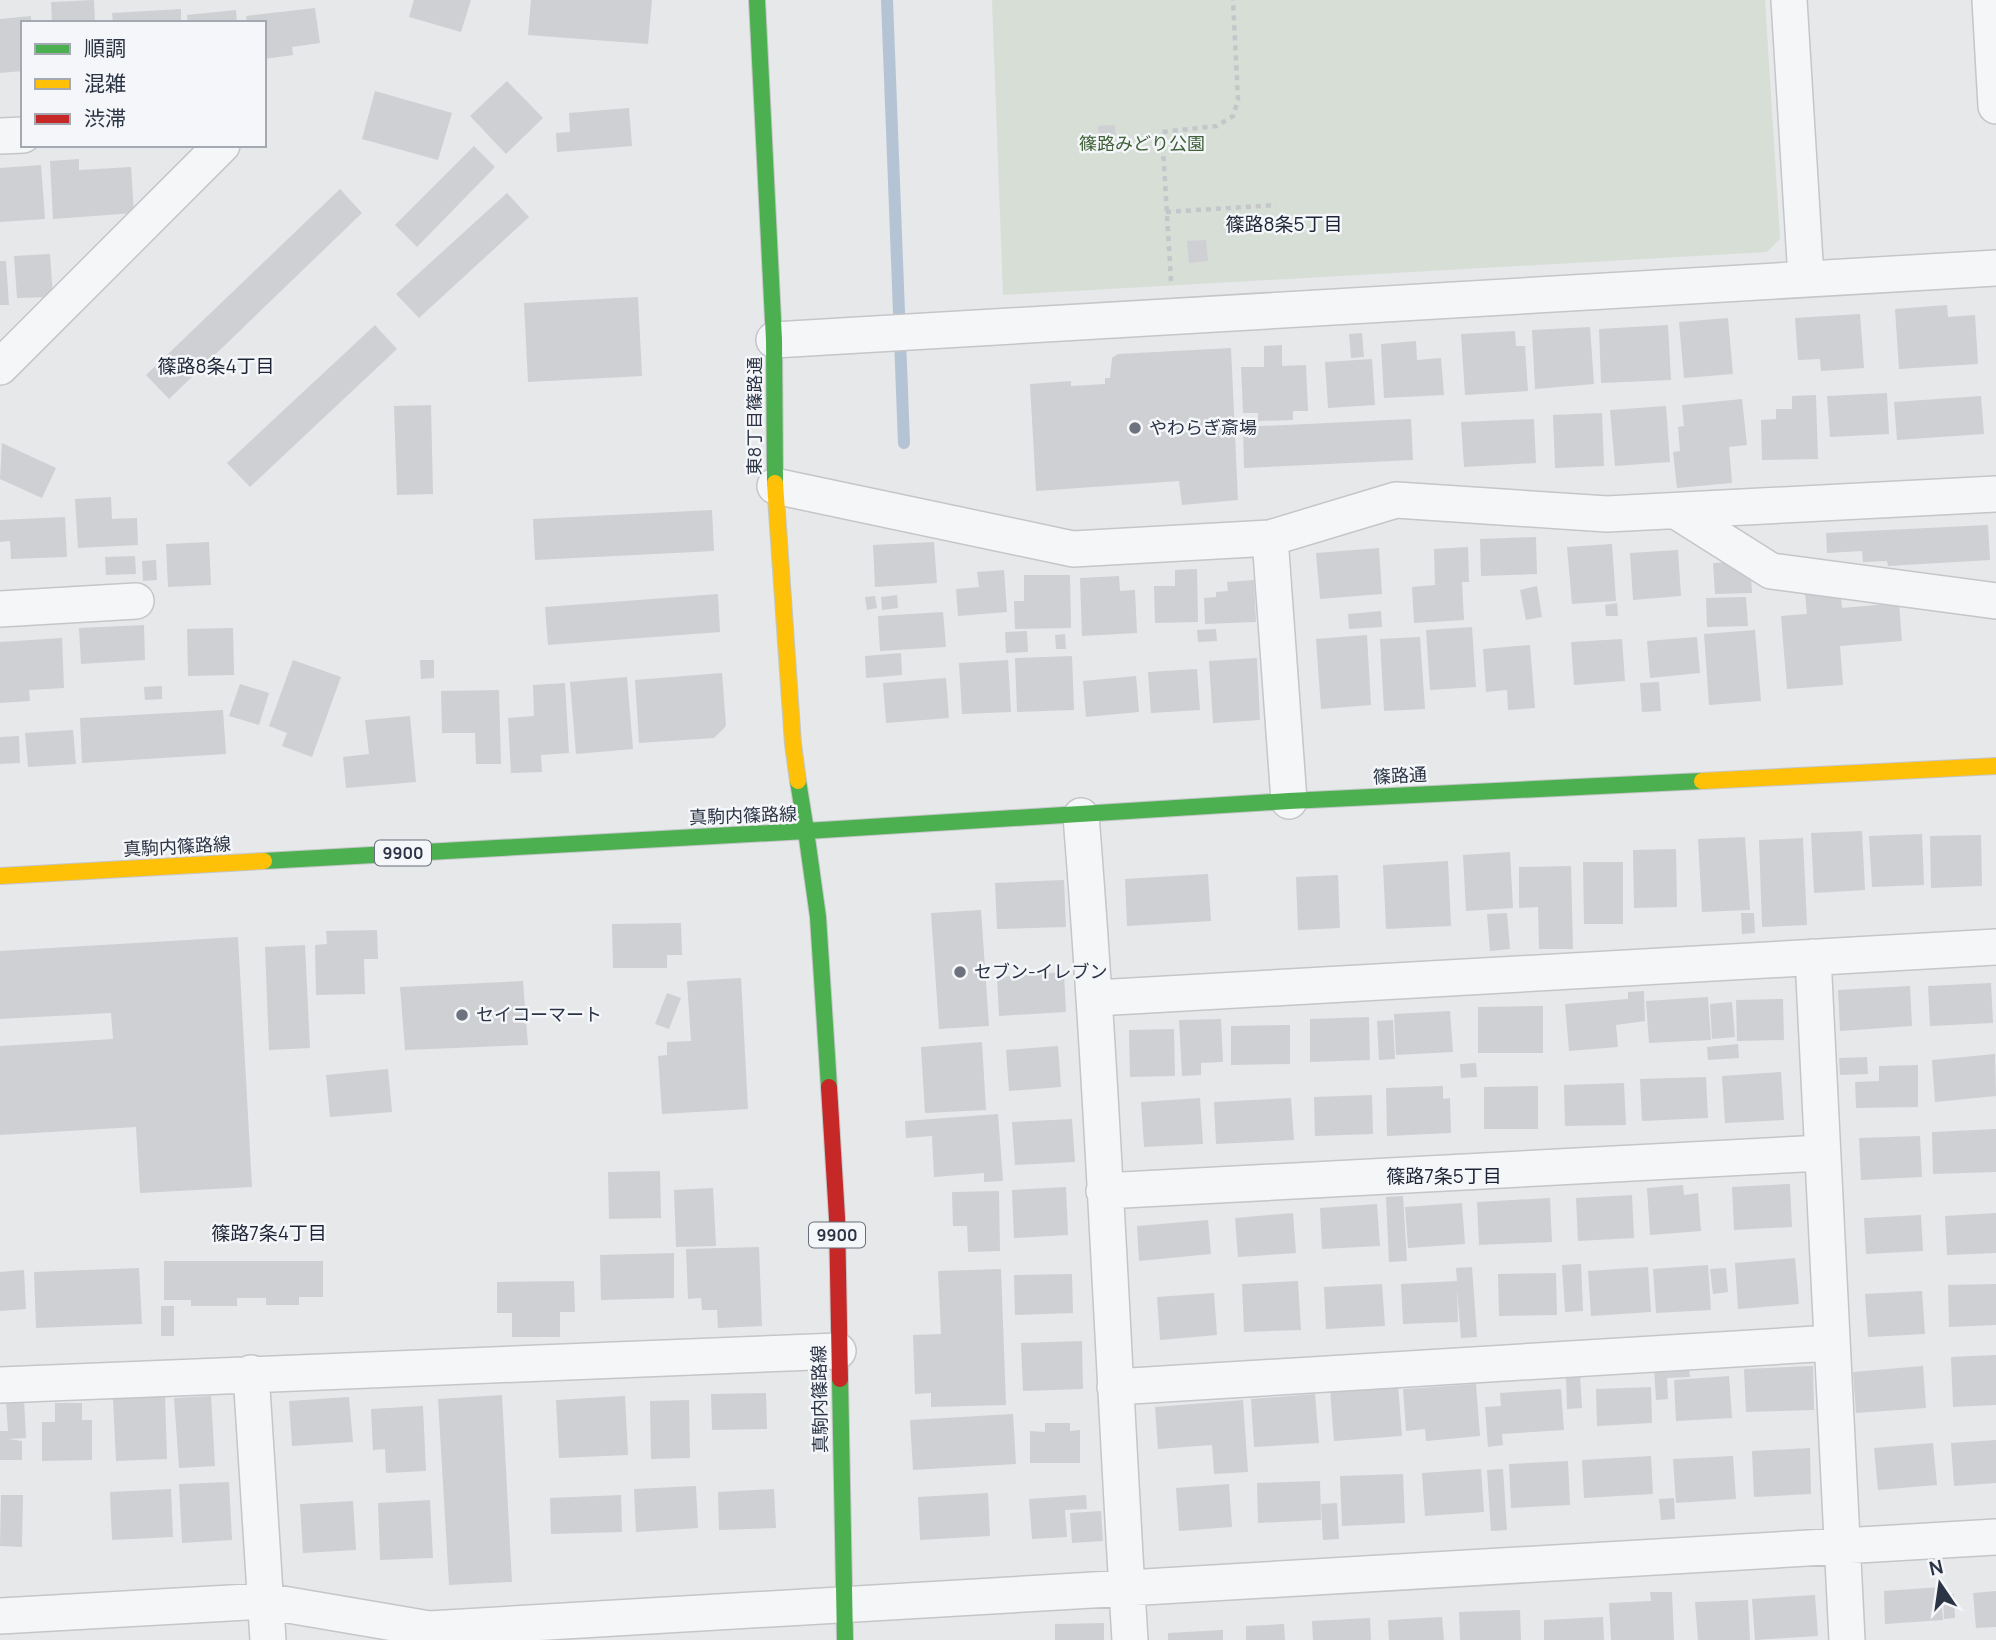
<svg xmlns="http://www.w3.org/2000/svg" width="1996" height="1640" viewBox="0 0 1996 1640" font-family="Manrope,'Noto Sans JP',sans-serif">
<style>
.green{fill:#d6ded6}
.lines{fill:none;stroke-linecap:round;stroke-linejoin:round}
.stream{stroke:#b4c4d5;stroke-width:12}
.building{fill:#ced0d3}
.street-casing{stroke:#c4c6c8;stroke-width:38}
.fast-casing{stroke:#c4c6c8;stroke-width:18}
.slow-casing{stroke:#c4c6c8;stroke-width:18}
.jam-casing{stroke:#c4c6c8;stroke-width:18}
.path{stroke:#c5c6ca;stroke-width:4.5;stroke-dasharray:5 5;stroke-linecap:butt}
.street{stroke:#f5f6f7;stroke-width:35}
.fast{stroke:#4caf50;stroke-width:16}
.slow{stroke:#ffc107;stroke-width:16}
.jam{stroke:#c62828;stroke-width:16}
.poi-dot{fill:#6c737f;stroke:#f4f6f9;stroke-width:2.5}
.labels{text-anchor:middle;stroke-width:5;stroke-linejoin:round;paint-order:stroke}
.shield{fill:#f4f6f9;stroke:#676e7b;stroke-width:2}
.shield-label{font-size:16px;font-weight:bold;fill:#2b3445}
.park-label{font-size:18px;fill:#3f6138;stroke:#f4f6f9}
.street-label{font-size:18px;fill:#2b3445;stroke:#f4f6f9}
.poi-label{font-size:18px;fill:#2b3445;stroke:#f4f6f9;text-anchor:start}
.neighbourhood-label{font-size:19px;fill:#1d2536;stroke:#f4f6f9}
</style>
<rect width="100%" height="100%" fill="#e6e8ea"/>
<path class="green" d="M992,0H1765L1780,239L1767,252L1003,295Z"/>
<g class="lines">
<path class="stream" d="M887,0L904,443"/>
</g>
<path class="building" d="M94,0L95,23H52L51,2Z
M414,0H471L461,32L409,17Z
M531,0H652L648,44L528,35Z
M315,8L320,43L292,47L293,55L264,59V23H247L246,16Z
M181,9V23H113L112,13Z
M236,10L237,23H188L187,15Z
M31,16V23H23V71L0,73V19Z
M507,81L543,118L506,154L470,116Z
M375,91L452,113L438,160L362,139Z
M629,108L632,146L557,152L556,133L570,132L569,113Z
M1115,125L1116,140L1099,141L1098,126Z
M474,146L495,167L417,247L395,225Z
M79,159V170L131,167L134,213L53,219L50,161Z
M41,165L45,219L0,222V168Z
M340,189L362,213L169,399L146,375Z
M507,193L529,217L419,318L396,294Z
M1206,240L1208,261L1189,263L1187,241Z
M50,254L53,297L17,298L14,256Z
M0,261H6L9,305H0Z
M638,297L642,376L528,382L524,303Z
M1947,305L1948,317L1975,315L1978,364L1899,369L1895,309Z
M1860,314L1864,368L1821,371L1820,359L1798,360L1795,318Z
M1728,318L1733,374L1684,378L1679,322Z
M375,325L397,349L250,487L227,463Z
M1668,325L1671,380L1601,383L1599,329Z
M1590,327L1594,384L1535,389L1532,330Z
M1515,331L1516,346H1525L1528,391L1465,395L1461,334Z
M1362,333L1364,357L1351,358L1349,334Z
M1416,341L1417,360L1441,358L1444,395L1384,398L1381,344Z
M1282,345V366L1306,365L1308,411H1293V420L1258,421V413H1243L1241,367H1264V346Z
M1231,348L1238,500L1182,505L1179,481L1036,491L1030,384L1071,381V386L1105,384V378H1110L1112,358L1118,354Z
M1372,359L1375,405L1328,408L1325,362Z
M1887,393L1889,434L1830,437L1827,396Z
M1816,395L1818,459L1762,460L1761,420L1776,419V409H1792V396Z
M1981,396L1984,434L1897,440L1894,402Z
M1742,399L1747,445L1729,447L1732,483L1677,488L1673,452L1680,451L1678,427L1684,426L1682,405Z
M431,405L433,494L397,495L394,406Z
M1666,406L1670,462L1615,466L1610,410Z
M1602,413L1604,466L1555,468L1553,415Z
M1411,419L1413,460L1244,468L1243,427Z
M1534,419L1536,463L1464,467L1461,422Z
M2,443L56,468L42,498L0,479Z
M111,497L112,519L137,518L138,545L78,548L75,499Z
M712,510L714,551L535,560L533,519Z
M65,517L67,557L11,559L10,541L0,542V520Z
M1988,525L1990,560L1888,566L1887,561L1863,562L1862,551L1827,553L1826,533Z
M1536,537L1537,574L1481,576L1480,539Z
M209,542L211,585L168,587L166,544Z
M934,542L937,583L875,587L873,545Z
M1612,544L1616,601L1572,604L1567,547Z
M1468,547L1469,582H1462L1464,620L1414,623L1412,587L1435,585L1434,549Z
M1379,548L1382,594L1320,599L1316,553Z
M1678,550L1681,596L1633,600L1630,553Z
M135,556L136,574L106,575L105,557Z
M156,560L157,580L143,581L142,561Z
M1750,561L1752,593L1715,594L1713,563Z
M1197,569L1198,622L1155,623L1154,586H1175V570Z
M1004,570L1007,612L958,616L956,589L979,587L977,572Z
M1024,575H1070L1071,628L1015,629L1014,601H1024Z
M1119,576L1120,591L1135,590L1137,633L1082,636L1080,578Z
M1254,580L1256,622L1205,624L1204,598L1216,597V592L1228,591L1227,582Z
M1537,586L1542,617L1526,620L1520,590Z
M1840,590L1842,608L1899,603L1902,641L1840,646L1843,685L1787,689L1781,616L1807,614L1805,593Z
M718,594L720,632L548,645L545,607Z
M897,595L898,608L882,610L881,597Z
M875,596L877,608L867,610L865,597Z
M1746,597L1748,626L1707,627L1706,598Z
M1617,603L1618,616H1606L1605,605Z
M1381,611L1382,627L1349,629L1348,614Z
M943,612L946,647L880,651L878,616Z
M144,625L145,660L81,664L79,628Z
M1472,627L1476,687L1430,690L1426,630Z
M233,628L234,675L188,676L187,629Z
M1216,629L1217,641L1198,642L1197,630Z
M1755,630L1761,701L1709,705L1704,634Z
M1027,631L1028,652L1006,653L1005,632Z
M1065,634L1066,649H1056L1055,635Z
M1367,635L1371,705L1321,709L1316,639Z
M1420,637L1425,709L1384,711L1380,639Z
M1697,637L1700,673L1650,678L1647,641Z
M62,638L64,688L29,690L30,701L0,703V642Z
M1622,639L1625,681L1574,685L1571,642Z
M1530,645L1535,708L1508,710L1507,690L1486,692L1483,649Z
M901,653L902,675L866,678L865,656Z
M1072,656L1074,710L1017,712L1015,658Z
M1257,658L1260,720L1213,723L1209,661Z
M293,660L341,677L312,757L282,746L287,733L269,726Z
M420,660H434V678L421,679Z
M1008,660L1011,712L962,714L959,663Z
M1197,669L1200,710L1151,713L1148,672Z
M722,673L726,726L714,738L639,743L635,680Z
M1136,676L1139,712L1086,717L1083,681Z
M627,677L633,749L576,754L570,682Z
M946,678L949,718L886,723L883,683Z
M1659,682L1661,711L1642,712L1640,683Z
M565,683L569,753L541,755L542,772L511,773L508,718L534,716L533,685Z
M240,684L269,693L259,725L229,716Z
M162,686V699L145,700L144,687Z
M499,690L501,764H476L475,733H442L441,691Z
M223,710L226,754L82,763L80,718Z
M410,716L416,782L346,788L343,757L369,754L365,720Z
M73,730L76,764L28,767L25,733Z
M19,736L20,763L0,764V737Z
M1862,831L1865,890L1814,893L1811,833Z
M1922,834L1924,885L1872,887L1869,836Z
M1981,835L1982,886L1931,888L1930,836Z
M1745,837L1750,910L1702,912L1698,839Z
M1803,838L1807,925L1762,927L1759,840Z
M1676,849L1677,907L1634,908L1633,850Z
M1510,852L1513,908L1466,911L1463,855Z
M1448,861L1451,926L1386,929L1383,865Z
M1583,862H1623V924H1584Z
M1571,866L1573,949H1539L1538,907L1519,908V867Z
M1208,874L1211,921L1127,926L1125,879Z
M1338,875L1340,928L1298,930L1296,877Z
M1064,880L1066,927L997,929L995,883Z
M981,910L989,1026L939,1029L931,913Z
M1507,913L1510,949L1490,951L1487,914Z
M1741,913H1754L1755,933L1742,934Z
M681,923L682,955H667V968H613L612,924Z
M377,930L378,959H364L365,994L316,995L315,945L327,944L326,931Z
M238,937L252,1187L140,1193L136,1127L0,1135V1046L113,1039L111,1013L0,1019V951Z
M305,945L310,1048L269,1050L265,947Z
M1064,972L1066,1012L999,1016L997,977Z
M741,978L748,1109L662,1114L658,1056L667,1055V1042L691,1041L687,981Z
M523,981L528,1045L405,1050L400,987Z
M1991,983L1993,1023L1930,1026L1928,986Z
M1910,986L1912,1026L1840,1031L1838,990Z
M1644,991L1645,1021L1616,1025L1618,1047L1569,1051L1565,1004L1628,999V992Z
M667,993L681,998L669,1029L655,1024Z
M1708,997L1711,1040L1649,1043L1646,1001Z
M1783,999L1784,1040L1737,1041L1736,1000Z
M1732,1002L1735,1037L1712,1039L1710,1004Z
M1543,1006V1053H1478V1007Z
M1450,1011L1453,1052L1396,1055L1394,1014Z
M1369,1017L1370,1060L1310,1062V1019Z
M1221,1019L1223,1062L1201,1063V1075L1182,1076L1179,1020Z
M1393,1020L1395,1059L1379,1060L1377,1021Z
M1290,1025V1064L1231,1065V1026Z
M1174,1029L1175,1076L1130,1077L1129,1030Z
M982,1042L986,1110L925,1113L921,1047Z
M1738,1044L1739,1058L1708,1060L1707,1047Z
M1058,1046L1061,1087L1009,1091L1006,1050Z
M1995,1054L1996,1096L1935,1102L1932,1060Z
M1867,1057L1868,1074L1840,1075L1839,1058Z
M1476,1063L1477,1077L1461,1078L1460,1064Z
M1918,1065V1107L1856,1108L1855,1082L1879,1081V1066Z
M388,1069L392,1112L330,1117L326,1075Z
M1781,1072L1784,1120L1725,1123L1722,1076Z
M1706,1077L1708,1118L1642,1121L1640,1079Z
M1624,1083L1626,1125L1565,1126L1564,1085Z
M1443,1086V1099L1450,1098L1451,1133L1387,1136L1386,1088Z
M1538,1086V1129H1484V1087Z
M1372,1095L1373,1134L1315,1136L1314,1097Z
M1200,1098L1203,1144L1144,1147L1141,1102Z
M1291,1098L1294,1140L1216,1144L1214,1102Z
M998,1114L1003,1181L984,1182V1173L934,1177L932,1136L906,1138L905,1121Z
M1072,1119L1075,1162L1015,1165L1012,1122Z
M1996,1129V1172L1933,1174L1932,1132Z
M1920,1136L1922,1177L1861,1180L1859,1138Z
M660,1171L661,1218L609,1219L608,1172Z
M1790,1184L1792,1227L1734,1230L1732,1187Z
M1683,1185L1684,1195L1698,1193L1701,1231L1650,1235L1647,1188Z
M1066,1187L1068,1235L1014,1238L1012,1190Z
M713,1188L716,1246L676,1247L674,1190Z
M999,1191L1000,1251L968,1252L967,1226H953L952,1192Z
M1632,1195L1634,1238L1578,1241L1576,1198Z
M1403,1196L1407,1261L1389,1262L1386,1197Z
M1550,1198L1552,1242L1479,1245L1477,1202Z
M1462,1203L1465,1244L1408,1248L1405,1207Z
M1377,1204L1380,1246L1322,1249L1320,1208Z
M1293,1213L1296,1253L1238,1257L1235,1218Z
M1996,1213V1253L1947,1255L1945,1216Z
M1921,1215L1923,1251L1866,1254L1864,1218Z
M1208,1220L1211,1254L1139,1261L1137,1226Z
M759,1247L762,1326L718,1328L717,1310H702L701,1298L688,1299L686,1249Z
M674,1253V1298L601,1300L600,1255Z
M1795,1258L1799,1304L1738,1309L1735,1263Z
M164,1261H323V1297H299V1305H266V1298H237V1306H191V1300H164Z
M1581,1264L1583,1311L1565,1312L1562,1265Z
M1708,1265L1711,1310L1656,1313L1653,1269Z
M1472,1267L1477,1337L1461,1338L1457,1288L1458,1322L1403,1324L1401,1284L1457,1281L1456,1268Z
M1648,1267L1651,1312L1591,1316L1588,1271Z
M139,1268L142,1324L36,1328L34,1272Z
M1726,1268L1728,1292L1713,1294L1710,1269Z
M1001,1269L1006,1405L931,1407V1393L915,1394L913,1335L941,1334L938,1271Z
M24,1270L26,1309L0,1311V1272Z
M1556,1273L1557,1315L1499,1316L1498,1274Z
M1072,1274L1073,1313L1015,1315L1014,1275Z
M574,1281L575,1312H560V1337H512V1313H497V1282Z
M1298,1281L1301,1330L1244,1332L1242,1284Z
M1382,1284L1385,1326L1326,1329L1324,1287Z
M1996,1284V1325L1949,1327L1948,1285Z
M1922,1291L1925,1334L1868,1337L1865,1294Z
M1214,1293L1217,1335L1160,1340L1157,1297Z
M161,1306H174V1336H161Z
M1082,1341L1083,1389L1023,1391L1021,1343Z
M1996,1355V1405L1953,1407L1951,1357Z
M1813,1366L1814,1410L1746,1412L1744,1369Z
M1923,1366L1926,1408L1856,1413L1853,1372Z
M1689,1367L1690,1377L1667,1378L1668,1399L1656,1400L1654,1369Z
M1580,1375L1582,1408L1567,1409L1566,1376Z
M1729,1376L1732,1418L1676,1421L1674,1380Z
M1398,1384L1402,1436L1334,1441L1330,1389Z
M1476,1384L1480,1436L1426,1441L1425,1429L1406,1431L1403,1389Z
M1651,1387L1652,1423L1597,1426L1596,1389Z
M1561,1389L1564,1430L1502,1434L1503,1445L1488,1447L1485,1407L1501,1406L1500,1393Z
M766,1393L767,1429L712,1430L711,1394Z
M1315,1394L1319,1443L1254,1447L1251,1399Z
M502,1395L512,1582L449,1585L438,1399Z
M165,1396L167,1459L116,1461L113,1398Z
M211,1396L215,1466L179,1468L174,1398Z
M625,1396L628,1455L559,1458L556,1400Z
M349,1397L353,1442L292,1446L289,1401Z
M24,1399L26,1438L8,1439L22,1441V1460H0V1431H8L6,1400Z
M689,1400L690,1458L651,1459L650,1401Z
M1243,1400L1248,1472L1214,1474L1212,1445L1158,1449L1155,1407Z
M55,1403H82V1420H92V1460L42,1461V1422H55Z
M423,1406L426,1471L386,1473L385,1449L373,1450L371,1409Z
M1013,1414L1016,1464L913,1470L910,1420Z
M1045,1423H1070V1431L1080,1430V1463H1030V1431L1045,1432Z
M1996,1440V1483L1954,1486L1951,1443Z
M1933,1443L1937,1485L1878,1490L1874,1448Z
M1810,1448L1811,1494L1754,1497L1752,1451Z
M1651,1456L1653,1494L1584,1498L1582,1460Z
M1733,1456L1736,1499L1676,1503L1673,1459Z
M1568,1461L1570,1505L1511,1508L1509,1464Z
M1481,1469L1484,1512L1425,1516L1422,1473Z
M1503,1469L1507,1530L1491,1531L1487,1470Z
M1403,1474L1405,1523L1342,1526L1340,1476Z
M1320,1481L1321,1520L1258,1523L1257,1483Z
M229,1482L232,1540L182,1543L179,1484Z
M1229,1484L1232,1527L1179,1531L1176,1488Z
M696,1486L698,1528L636,1532L634,1489Z
M171,1489L173,1537L112,1540L110,1492Z
M774,1489L776,1528L719,1530L718,1492Z
M988,1493L990,1536L920,1540L918,1497Z
M1,1495H23L22,1547L0,1546Z
M621,1495L622,1532L551,1534L550,1498Z
M1086,1495L1087,1509L1065,1510L1067,1537L1032,1539L1029,1499Z
M1674,1498L1675,1519L1661,1520L1659,1499Z
M430,1500L433,1558L380,1560L378,1503Z
M353,1501L356,1550L303,1553L300,1504Z
M1337,1503L1339,1539L1323,1540L1321,1504Z
M1101,1511L1103,1541L1072,1543L1070,1513Z
M1940,1587L1943,1620L1885,1624L1884,1591Z
M1996,1591V1627L1976,1628L1973,1593Z
M1650,1592H1672L1674,1640H1611L1609,1603L1651,1601Z
M1954,1594L1955,1618L1944,1619L1943,1595Z
M1815,1595L1818,1636L1755,1640L1752,1599Z
M1748,1600L1750,1640H1698L1695,1602Z
M1520,1610L1521,1640H1460L1459,1612Z
M1442,1617L1444,1640H1389L1388,1620Z
M1603,1617L1604,1640H1544V1620Z
M1370,1618L1371,1640H1313L1312,1621Z
M1104,1623V1640H1055V1624Z
M1284,1624L1285,1640H1246V1626Z
M1223,1630V1640H1168V1633Z"/>
<g class="lines">
<g class="street-casing">
<path id="street" d="M1789,0L1806,278
M1990,0L1996,106
M0,136L23,135
M774,340L1996,268
M0,367L222,145
M775,486L1073,549L1270,538L1396,500L1607,514L1996,494
M1676,511L1771,571L1996,601
M1270,538L1289,801
M0,609L136,601
M1081,816C1103,1090 1113,1365 1130,1640
M1813,957L1847,1640
M1096,998L1996,947
M1104,1191L1822,1153
M251,1373L268,1640
M0,1385L838,1351
M1115,1387L1832,1343
M0,1616L265,1601L429,1629L1996,1537"/>
</g>
<g class="fast-casing">
<path id="fast" d="M757,0L774,340L775,483
M798,781L806,831L1289,801L1702,781
M264,861L806,831L818,917L829,1087
M840,1379L845,1640"/>
</g>
<g class="slow-casing">
<path id="slow" d="M775,483L793,744L798,781
M1702,781L1996,766
M0,876L264,861"/>
</g>
<g class="jam-casing">
<path id="jam" d="M829,1087L837,1218L840,1379"/>
</g>
<path class="path" d="M1166,212L1276,205
M1171,281L1162,132L1217,126L1233,116L1238,100L1233,0"/>
<use href="#street" class="street"/>
<use href="#fast" class="fast"/>
<use href="#slow" class="slow"/>
<use href="#jam" class="jam"/>
</g>
<g class="poi-dot">
<circle cx="1135" cy="428" r="7"/>
<circle cx="960" cy="972" r="7"/>
<circle cx="462" cy="1015" r="7"/>
</g>
<g class="labels">
<g class="shield">
<rect x="375" y="840.5" width="56" height="25" rx="5"/>
<rect x="809" y="1222.5" width="56" height="25" rx="5"/>
</g>
<g class="shield-label">
<text x="403" y="859">9900</text>
<text x="837" y="1241">9900</text>
</g>
<g class="park-label">
<text x="1142" y="150">篠路みどり公園</text>
</g>
<g class="street-label">
<text transform="translate(755 416) rotate(-90)" y="6">東8丁目篠路通</text>
<text transform="translate(1400 776) rotate(-3)" y="6">篠路通</text>
<text transform="translate(743 816) rotate(-2)" y="6">真駒内篠路線</text>
<text transform="translate(177 847) rotate(-3)" y="6">真駒内篠路線</text>
<text transform="translate(820 1399) rotate(-91)" y="6">真駒内篠路線</text>
</g>
<g class="poi-label">
<text x="1149" y="434">やわらぎ斎場</text>
<text x="974" y="978">セブン-イレブン</text>
<text x="476" y="1021">セイコーマート</text>
</g>
<g class="neighbourhood-label">
<text x="1284" y="231">篠路8条5丁目</text>
<text x="216" y="373">篠路8条4丁目</text>
<text x="1444" y="1183">篠路7条5丁目</text>
<text x="269" y="1240">篠路7条4丁目</text>
</g>
</g>
<rect x="21" y="21" width="245" height="126" fill="#f4f6f9" stroke="#a4a8b1" stroke-width="2"/>
<rect x="35" y="44" width="35" height="10" fill="#4caf50" stroke="#a4a8b1" stroke-width="2"/>
<text x="84" y="56" font-size="21" fill="#2b3445">順調</text>
<rect x="35" y="79" width="35" height="10" fill="#ffc107" stroke="#a4a8b1" stroke-width="2"/>
<text x="84" y="91" font-size="21" fill="#2b3445">混雑</text>
<rect x="35" y="114" width="35" height="10" fill="#c62828" stroke="#a4a8b1" stroke-width="2"/>
<text x="84" y="126" font-size="21" fill="#2b3445">渋滞</text>
<g transform="translate(1940 1584) rotate(347)" stroke="#f4f6f9" stroke-width="5" paint-order="stroke">
<path d="M0-5L12 26L0 18L-12 26Z" fill="#2b3445"/>
<text y="-10" font-size="19" font-weight="bold" text-anchor="middle" fill="#2b3445">N</text>
</g>
</svg>
